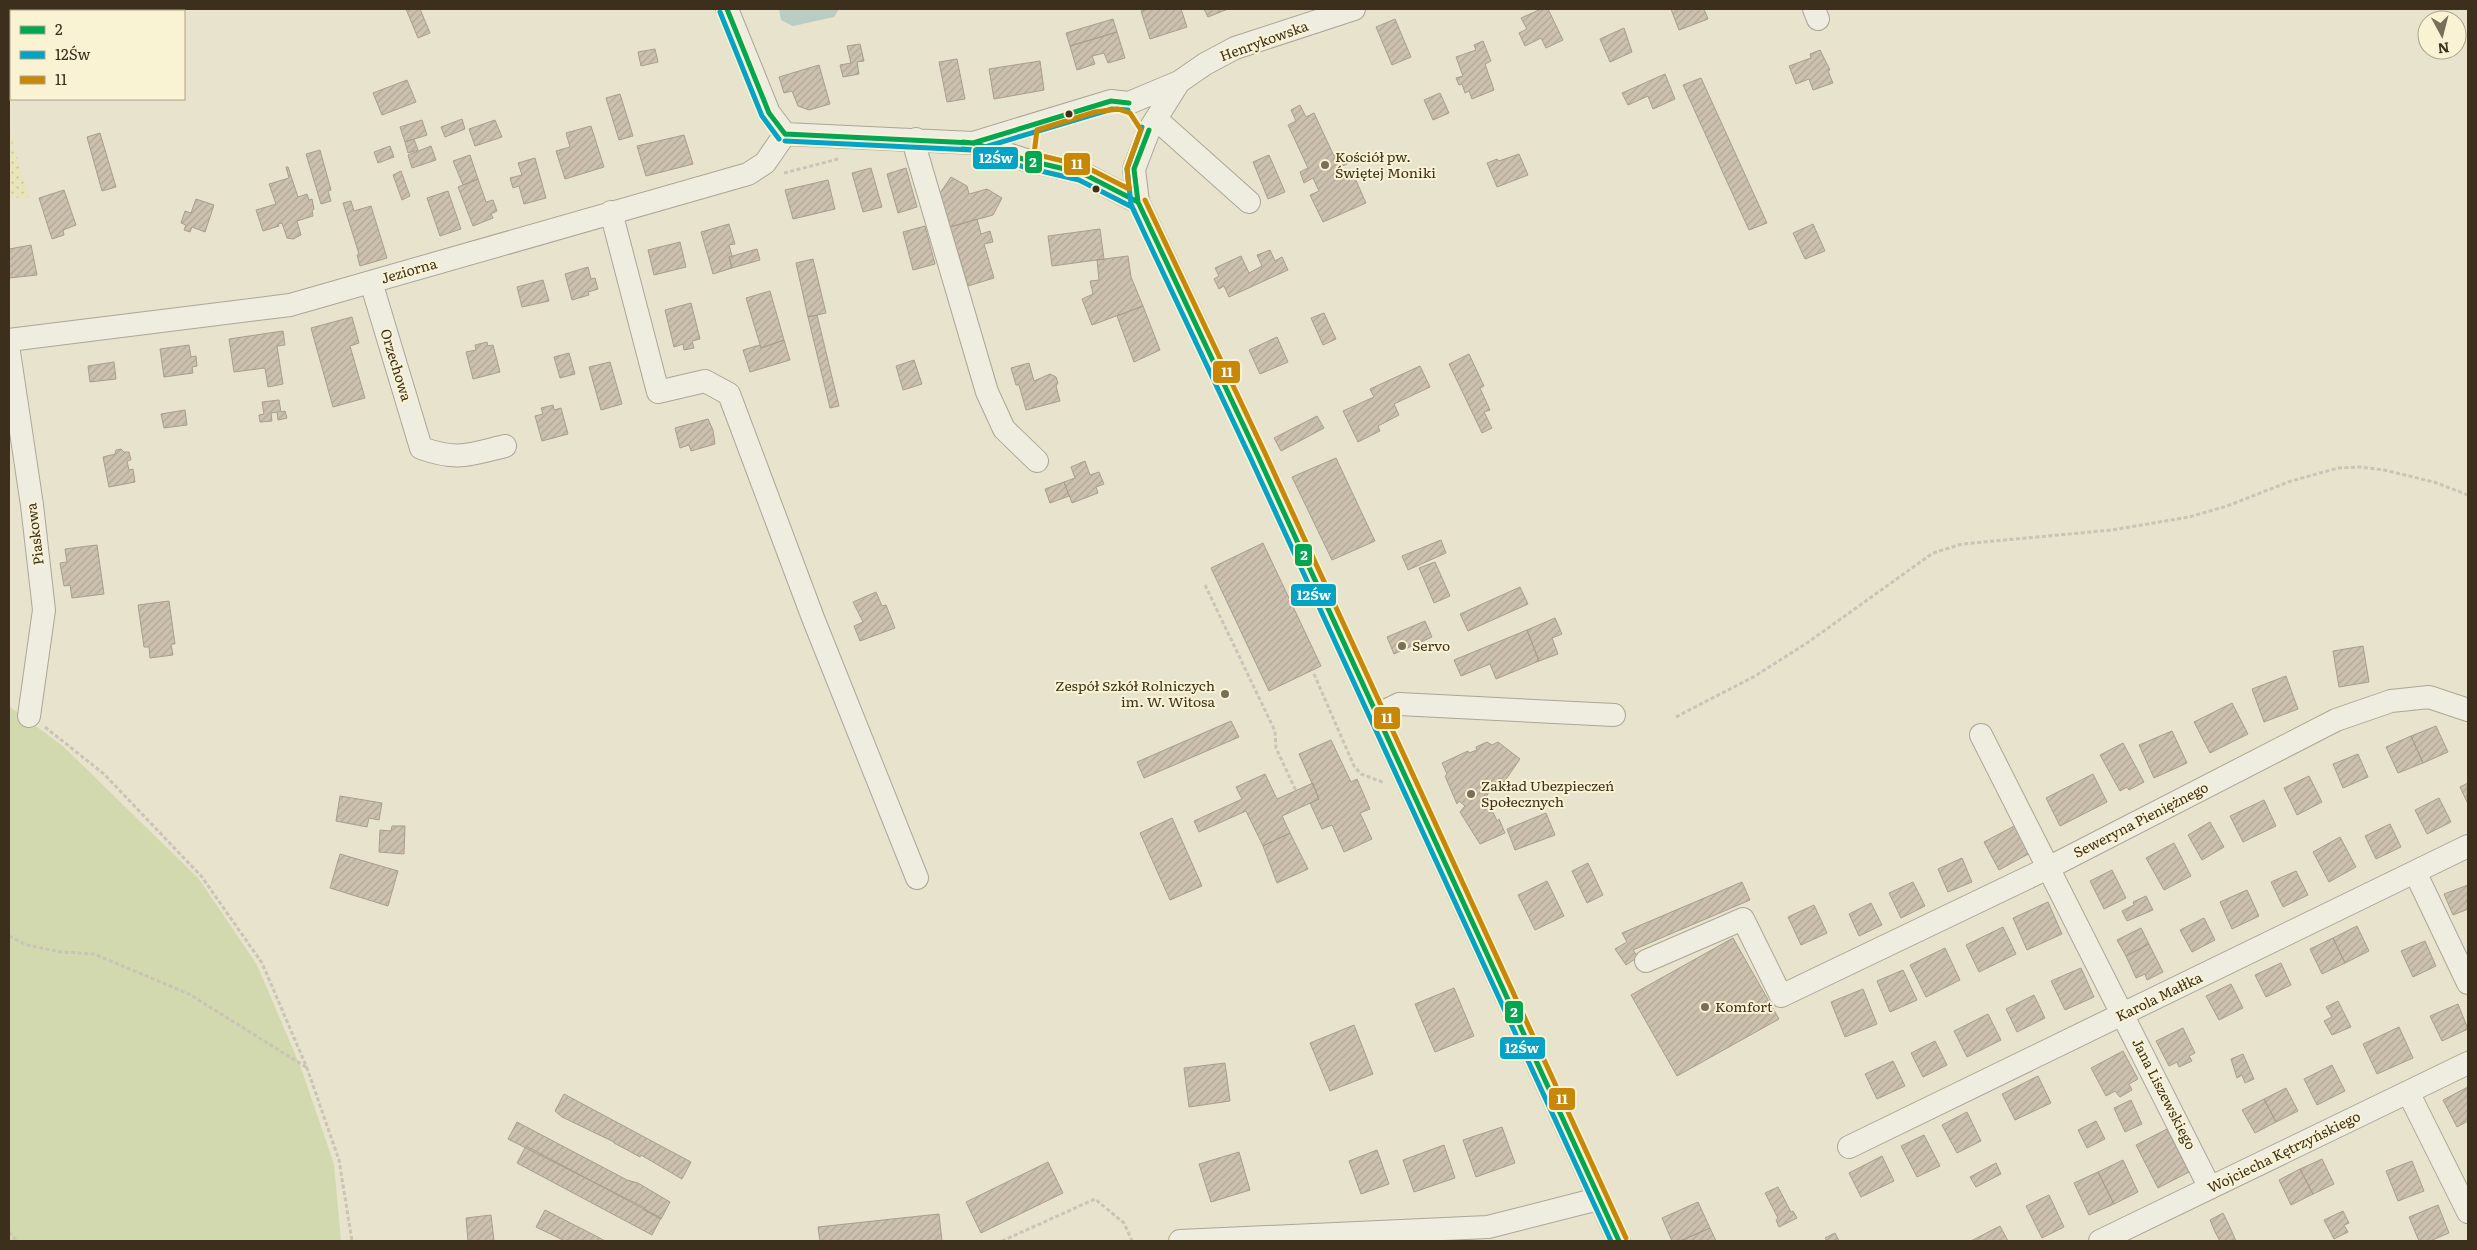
<svg xmlns="http://www.w3.org/2000/svg" width="2477" height="1250" viewBox="0 0 2477 1250" font-family="Literata,serif">
<style>
.farmland{fill:url(#farmland-dots)}
.green{fill:#d3d9ae}
.water{fill:#b9cdc3}
.building{fill:url(#building-hatch);stroke:#a89e8c}
.lines{fill:none;stroke-linecap:round;stroke-linejoin:round}
.minor-casing{stroke:#aca696;stroke-width:24}
.path{stroke:#c8c4b6;stroke-width:3;stroke-dasharray:4 2.5;stroke-linecap:butt}
.minor{stroke:#efece0;stroke-width:22}
.bus-1-casing{stroke:#f9f2d3;stroke-width:9}
.bus-2-casing{stroke:#f9f2d3;stroke-width:9}
.bus-3-casing{stroke:#f9f2d3;stroke-width:9}
.bus-1{stroke:#00a651;stroke-width:5}
.bus-2{stroke:#03a3c5;stroke-width:5}
.bus-3{stroke:#c88807;stroke-width:5}
.bus-dot{fill:#3c301d;stroke:#f9f2d3;stroke-width:2}
.poi-dot{fill:#786f5b;stroke:#f9f2d3;stroke-width:2}
.labels{text-anchor:middle;stroke-width:4;stroke-linejoin:round;paint-order:stroke}
.street-label{font-size:14px;fill:#3c301d;stroke:#f9f2d3}
.poi-label{font-size:14px;fill:#3c301d;stroke:#f9f2d3;text-anchor:start}
.line-badge{stroke:#f9f2d3;stroke-width:2}
.badge-label{font-size:14px;text-anchor:middle;font-weight:bold;fill:#fff}
</style>
<defs>
<pattern id="farmland-dots" width="8" height="8" patternUnits="userSpaceOnUse" patternTransform="scale(1.25)"><rect width="8" height="8" fill="#e8e5bc"/><path d="M2 2h.1M6 6h.1" fill="none" stroke="#c8c5a1" stroke-width="1.8" stroke-linecap="round"/></pattern>
<pattern id="building-hatch" width="6" height="6" patternUnits="userSpaceOnUse" patternTransform="scale(1.25)"><rect width="6" height="6" fill="#ccc1ae"/><path d="M-1 1l2-2M0 6l6-6M5 7l2-2" fill="none" stroke="#b0a695"/></pattern>
</defs>
<rect width="100%" height="100%" fill="#e7e3cd"/>
<path class="farmland" d="M9,129L13,144L29,197L9,198Z"/>
<path class="green" d="M9,706L64,747L199,879L257,965L301,1068L334,1164L341,1241H9Z"/>
<path class="water" d="M779,9H839L834,17L793,26L781,20Z"/>
<path class="building" d="M406,9H420L430,33L418,38Z
M1148,9H1181L1187,27L1150,39L1141,11Z
M1204,9H1228L1208,17Z
M1541,9H1548L1563,40L1546,48L1541,38L1525,46L1519,33L1527,29L1521,18Z
M1671,9H1704L1708,19L1679,30Z
M1113,19L1117,32L1070,46L1066,33Z
M1395,19L1411,57L1392,65L1376,27Z
M1624,28L1632,52L1610,62L1600,39Z
M1117,32L1125,58L1108,63L1104,53L1092,56L1095,64L1077,70L1070,46Z
M1483,41L1491,61L1485,64L1494,90L1472,99L1469,91L1465,93L1462,84L1459,85L1456,78L1463,76L1456,57L1476,50L1474,45Z
M860,44L864,61L857,62L859,74L843,77L840,65L851,63L847,46Z
M655,49L658,62L641,66L638,52Z
M1820,50L1830,70L1828,71L1833,83L1813,90L1809,79L1796,84L1789,66L1811,58L1810,54Z
M957,59L965,99L947,102L939,62Z
M1040,61L1044,90L994,99L989,69Z
M819,65L830,104L809,110L798,106L792,91L784,93L779,77Z
M1665,74L1675,99L1653,109L1648,96L1628,105L1622,93Z
M1701,78L1767,223L1749,230L1683,85Z
M407,80L416,102L382,115L373,93Z
M1440,93L1449,113L1433,120L1424,100Z
M620,94L633,136L619,140L606,98Z
M1300,105L1306,117L1314,113L1334,156L1342,152L1347,164L1340,167L1345,180L1354,176L1366,203L1323,222L1310,195L1319,191L1313,178L1304,183L1300,172L1308,168L1288,125L1296,121L1291,110Z
M462,119L465,129L445,137L441,127Z
M422,120L427,135L405,142L400,127Z
M495,120L502,137L475,146L469,129Z
M591,126L604,167L565,179L556,151L570,147L566,133Z
M100,133L116,187L102,191L87,137Z
M684,135L693,164L646,176L637,146Z
M414,139L418,150L408,153L405,142Z
M390,146L394,157L378,163L374,152Z
M431,146L436,160L412,168L408,155Z
M320,150L331,190L328,191L331,201L321,204L306,154Z
M1519,154L1528,175L1497,187L1487,163L1497,159L1499,161Z
M470,155L478,179L463,185L453,161Z
M1269,155L1285,192L1268,199L1253,162Z
M535,158L546,198L524,204L519,186L513,188L510,178L522,175L518,163Z
M286,167H288L298,197L307,194L309,200L312,199L314,209L312,210L313,216L297,221L301,235L293,239L287,238L282,223L278,224L279,226L263,231L256,210L276,204L269,184L289,178Z
M871,168L882,207L863,212L852,173Z
M906,168L917,207L898,213L887,174Z
M401,171L410,196L402,200L393,175Z
M951,177L967,186L969,194L987,189L1002,198L993,215L950,227L940,193Z
M478,179L486,202L493,200L497,211L491,214L493,218L473,226L458,187Z
M828,180L835,209L793,219L785,190Z
M64,190L76,225L63,230L64,235L52,239L39,198Z
M448,191L461,229L440,236L427,198Z
M196,199L214,205L205,232L192,227L190,232L184,230L186,225L181,223L185,211L191,213Z
M351,201L354,211L371,206L387,258L360,266L357,255L359,254L343,203Z
M977,219L981,234L990,231L993,242L984,244L994,278L968,286L950,227Z
M729,224L735,244L729,245L732,256L729,257L732,268L713,274L701,232Z
M1813,224L1825,251L1805,259L1793,233Z
M925,226L935,264L913,270L903,232Z
M1100,229L1104,259L1052,266L1048,236Z
M680,242L686,267L654,275L648,250Z
M31,245L37,275L9,278V249Z
M757,249L760,260L732,268L729,257Z
M1270,250L1275,261L1282,257L1288,270L1229,297L1224,286L1219,289L1214,279L1219,276L1215,268L1241,256L1249,273L1262,266L1257,255Z
M1128,256L1131,277L1143,306L1092,325L1082,299L1093,294L1090,281L1099,280L1097,260Z
M813,259L826,313L808,317L796,263Z
M588,267L591,279L595,278L598,289L588,292L589,295L572,300L565,274Z
M543,280L549,301L522,307L517,287Z
M770,291L784,340L761,348L746,298Z
M691,303L700,339L692,341L694,348L684,350L683,344L674,347L665,310Z
M1143,306L1160,350L1134,362L1117,316Z
M1324,313L1336,339L1323,345L1311,318Z
M817,315L839,406L830,408L808,317Z
M352,317L359,343L350,346L365,398L333,407L311,328Z
M283,331L285,345L277,346L283,384L268,387L265,368L234,372L229,339Z
M1277,337L1288,362L1260,374L1249,350Z
M784,340L790,360L750,372L743,350L760,345L761,348Z
M487,342L488,346L493,345L500,372L473,379L466,352L476,350L475,345Z
M189,345L191,357L196,356L197,366L192,367L193,373L164,377L160,349Z
M569,353L575,374L560,378L554,357Z
M1469,354L1484,386L1480,388L1490,410L1484,412L1492,428L1482,433L1449,364Z
M914,360L922,384L903,390L896,366Z
M114,362L116,379L90,382L88,366Z
M610,362L622,404L601,410L589,367Z
M1029,363L1034,381L1050,374L1056,377L1058,383L1056,386L1060,401L1026,410L1019,385H1016L1011,368Z
M1420,366L1430,387L1394,404L1399,415L1378,426L1380,431L1358,442L1343,411L1374,397L1370,389Z
M279,400L281,412L285,411L287,418L278,420L277,412L271,413L272,421L260,422L259,415L264,414L262,402Z
M553,405L554,410L561,408L568,434L542,441L535,416L543,414L541,408Z
M185,410L187,425L164,428L161,414Z
M1317,416L1324,428L1281,451L1274,438Z
M708,419L713,430L715,444L691,451L689,445L680,448L675,428Z
M121,449L124,452H129L131,460L127,461L129,470L133,469L135,482L109,487L103,457L115,454L116,450Z
M1336,458L1375,541L1332,560L1292,477Z
M1085,461L1090,475L1099,472L1104,484L1096,487L1098,493L1072,503L1064,482L1075,478L1071,467Z
M1064,482L1069,496L1050,503L1045,489Z
M1441,540L1446,553L1408,570L1402,556Z
M1263,543L1321,666L1269,691L1211,568Z
M97,545L104,594L72,598L70,585L64,586L60,563L67,562L65,549Z
M1435,562L1450,596L1434,603L1419,568Z
M1520,587L1528,604L1468,631L1460,614Z
M876,592L882,606L886,605L895,628L860,641L854,626L863,622L853,602Z
M169,601L175,644H171L173,655L150,658L149,647H144L138,605Z
M1555,618L1562,634L1552,638L1558,654L1539,661L1527,630Z
M1425,621L1432,637L1394,654L1387,637Z
M1527,630L1539,661L1496,679L1490,664L1461,676L1454,660Z
M2363,646L2369,682L2339,687L2333,651Z
M2286,676L2298,709L2264,722L2252,689Z
M2232,703L2248,734L2210,753L2194,722Z
M1231,721L1239,737L1144,778L1137,762Z
M2436,726L2448,752L2423,763L2411,736Z
M2172,731L2187,763L2154,778L2139,745Z
M2411,736L2423,763L2398,773L2386,747Z
M1331,740L1351,782L1357,779L1370,809L1360,813L1372,839L1344,852L1332,825L1322,829L1310,803L1319,799L1299,754Z
M1487,742L1492,745L1498,742L1520,759L1504,782L1499,778L1496,782L1498,789L1489,792L1486,797L1497,821L1499,819L1505,833L1480,844L1460,812L1465,806L1459,801L1457,804L1445,776L1447,774L1442,763L1468,751L1469,753L1477,750L1476,747Z
M2123,743L2144,782L2129,790L2127,787L2120,791L2100,755Z
M2358,754L2368,777L2343,788L2333,764Z
M1265,774L1277,799L1313,783L1319,799L1282,816L1290,833L1263,846L1246,811L1199,832L1194,821L1242,799L1236,787Z
M2093,774L2107,802L2060,826L2046,798Z
M2309,776L2322,802L2297,815L2284,788Z
M2468,783V804L2460,787Z
M340,796L382,803L379,820L369,818L367,827L336,821Z
M2439,798L2451,822L2427,834L2415,810Z
M2264,800L2276,826L2243,842L2230,816Z
M1546,813L1555,835L1515,850L1507,829Z
M1172,818L1202,886L1170,900L1140,833Z
M2210,822L2224,847L2202,860L2188,835Z
M2018,824L2032,852L1999,870L1984,842Z
M2390,824L2401,847L2376,859L2365,836Z
M392,826H405L404,854L379,852L380,830L391,831Z
M1290,833L1308,869L1277,883L1263,846Z
M2340,837L2356,867L2329,882L2313,852Z
M2174,843L2191,876L2164,890L2146,858Z
M340,854L398,871L388,906L330,888Z
M1962,858L1972,882L1948,892L1938,869Z
M1588,863L1603,895L1587,903L1572,871Z
M2112,870L2126,898L2104,909L2090,881Z
M2296,871L2308,895L2283,907L2271,882Z
M1547,881L1564,916L1535,930L1518,895Z
M1742,882L1750,900L1633,950L1638,957L1626,965L1615,949L1627,942L1622,933Z
M1913,882L1925,906L1901,918L1889,893Z
M2468,885V909L2453,915L2444,894Z
M2247,890L2259,916L2232,929L2220,902Z
M2146,896L2153,910L2127,921L2122,911L2134,905L2133,902Z
M2048,902L2062,934L2027,950L2013,918Z
M1871,903L1882,925L1859,936L1849,914Z
M1814,905L1827,933L1801,945L1788,917Z
M2204,918L2215,940L2192,952L2180,930Z
M2357,926L2369,951L2345,963L2333,938Z
M2003,927L2016,954L1979,972L1966,945Z
M2141,928L2149,944L2126,956L2117,940Z
M1733,938L1779,1019L1677,1076L1631,995Z
M2333,938L2345,963L2322,974L2310,949Z
M2425,941L2436,966L2413,977L2401,951Z
M2149,944L2163,972L2147,980L2145,974L2136,978L2126,956Z
M1945,948L1960,980L1926,997L1910,965Z
M2281,963L2291,985L2266,997L2255,975Z
M2081,968L2094,997L2065,1010L2051,981Z
M1903,970L1917,1000L1890,1012L1877,981Z
M2231,984L2243,1008L2219,1020L2206,996Z
M1454,988L1474,1036L1435,1052L1415,1004Z
M1863,989L1877,1024L1845,1037L1831,1002Z
M2034,995L2045,1018L2017,1032L2006,1009Z
M2338,1001L2351,1027L2332,1035L2324,1021L2332,1017L2326,1007Z
M2458,1004L2468,1029L2442,1041L2430,1016Z
M1988,1014L2001,1040L1967,1057L1954,1031Z
M1354,1025L1373,1074L1330,1091L1310,1043Z
M2399,1027L2413,1058L2377,1074L2363,1044Z
M2183,1028L2195,1053L2189,1056L2192,1061L2179,1067L2177,1062L2169,1066L2156,1041Z
M1935,1041L1947,1065L1923,1077L1911,1053Z
M2123,1051L2138,1079L2129,1084L2132,1090L2120,1097L2115,1091L2106,1096L2091,1068Z
M2243,1054L2254,1079L2245,1083L2242,1075L2237,1078L2231,1059Z
M1893,1061L1905,1086L1877,1099L1865,1074Z
M1225,1063L1230,1101L1189,1107L1184,1068Z
M2332,1065L2345,1091L2317,1105L2304,1079Z
M2038,1076L2051,1103L2015,1120L2002,1094Z
M2468,1087V1121L2457,1127L2443,1100Z
M2286,1088L2298,1111L2276,1122L2264,1099Z
M564,1094L691,1162L682,1179L641,1155L640,1157L631,1152L614,1143V1142L562,1117L555,1111Z
M2264,1099L2276,1122L2255,1133L2242,1110Z
M2131,1100L2142,1124L2125,1132L2114,1108Z
M1967,1112L1981,1141L1957,1153L1942,1125Z
M2096,1121L2105,1139L2087,1148L2078,1130Z
M517,1122L627,1180L638,1183L670,1202L661,1219L644,1210L645,1208L508,1139Z
M1502,1127L1515,1163L1476,1177L1463,1140Z
M2167,1129L2189,1172L2158,1188L2136,1145Z
M1924,1135L1940,1166L1917,1177L1901,1146Z
M1444,1145L1455,1178L1414,1192L1403,1160Z
M526,1146L661,1218L652,1235L517,1163Z
M1377,1150L1389,1184L1361,1194L1349,1161Z
M1239,1152L1250,1190L1211,1202L1199,1164Z
M1882,1156L1894,1181L1861,1197L1849,1173Z
M2322,1159L2334,1184L2313,1194L2300,1169Z
M2123,1160L2138,1192L2114,1204L2098,1172Z
M2412,1161L2424,1191L2398,1201L2386,1171Z
M1048,1162L1063,1193L981,1233L966,1202Z
M1996,1163L2001,1174L1976,1187L1970,1177Z
M2300,1169L2313,1194L2291,1205L2279,1180Z
M2098,1172L2114,1204L2089,1215L2074,1183Z
M1778,1187L1791,1212L1793,1211L1797,1218L1779,1227L1776,1220L1778,1218L1765,1193Z
M2049,1195L2064,1227L2042,1238L2026,1206Z
M1698,1202L1710,1228L1680,1241H1672L1662,1218Z
M2438,1205L2449,1233L2430,1241H2419L2409,1217Z
M545,1210L596,1236L605,1241H565L536,1227Z
M2343,1211L2349,1223L2344,1225L2348,1232L2334,1239L2324,1220Z
M2223,1213L2229,1225L2236,1241H2220L2215,1232L2210,1220Z
M939,1214L942,1241H820L818,1227Z
M491,1215L494,1241H468L466,1218Z
M2000,1226L2008,1241H1971Z
M1710,1228L1716,1241H1680Z
M1835,1233L1839,1241H1827L1825,1238Z"/>
<g class="lines">
<g class="minor-casing">
<path id="minor" d="M727,9L769,113L785,134
M1814,9L1818,19
M1156,119L1249,202
M785,134L973,143L1026,160L1082,173L1138,202L1257,454L1619,1241
M916,139V151L987,392L1004,429L1037,461
M973,143L1111,101L1129,103L1179,82L1205,64L1235,48L1354,9
M1138,202L1134,169L1149,130L1179,82
M611,212L658,392L705,381L729,394L813,618L917,878
M371,282L421,448C458,461 468,455 505,446
M9,340L290,305L748,174L765,163L785,134
M9,352L32,505L44,610L29,716
M1377,715L1399,704L1614,715
M1981,735L2210,1188
M2415,872L2468,983
M1646,961L1743,919L1781,996L2048,868L2336,720L2391,701L2429,697L2468,710
M2408,1092L2468,1212
M1849,1147L2468,846
M1180,1241L1488,1227L1598,1199
M2100,1241L2468,1063"/>
</g>
<path class="path" d="M784,173L838,159
M1205,585L1275,731L1276,748L1296,791
M1314,674L1354,766L1361,774L1385,783
M1676,717L1755,676L1807,643L1933,553L1962,544L2112,530L2189,517L2227,506L2291,481L2338,468L2359,467L2384,470L2434,482L2468,495
M45,727L104,774L202,877L262,963L307,1068L339,1160L352,1241
M9,936L27,945L61,952L94,954L189,994L306,1067
M9,1232L17,1241
M1002,1241L1095,1199L1124,1223L1132,1241"/>
<use href="#minor" class="minor"/>
<g class="bus-1-casing">
<path id="bus-1" d="M727,9L769,113L785,134
M1149,130L1134,169L1138,202L1154,236
M785,134L973,143L1026,160L1082,173L1138,202L1257,454L1619,1241
M963,142L973,143L1111,101L1129,103"/>
</g>
<g class="bus-2-casing">
<path id="bus-2" d="M720,12L762,116L779,139
M1142,127L1127,169L1131,204L1147,239
M785,141L972,150L1024,167L1079,180L1132,207L1250,457L1611,1241
M962,149L975,150L1112,109L1128,110"/>
</g>
<g class="bus-3-casing">
<path id="bus-3" d="M1118,109L1130,113L1141,130L1127,168L1129,189L1084,166L1034,154L1037,130L1095,112Z
M1145,200L1264,451L1626,1238"/>
</g>
<use href="#bus-1" class="bus-1"/>
<use href="#bus-2" class="bus-2"/>
<use href="#bus-3" class="bus-3"/>
</g>
<g class="bus-dot">
<circle cx="1069" cy="114" r="4.5"/>
<circle cx="1096" cy="189" r="4.5"/>
</g>
<g class="poi-dot">
<circle cx="1325" cy="165" r="5"/>
<circle cx="1402" cy="646" r="5"/>
<circle cx="1225" cy="694" r="5"/>
<circle cx="1471" cy="794" r="5"/>
<circle cx="1705" cy="1007" r="5"/>
</g>
<g class="labels">
<g class="street-label">
<text transform="translate(1264 41) rotate(-20)" y="5">Henrykowska</text>
<text transform="translate(409 271) rotate(-16)" y="5">Jeziorna</text>
<text transform="translate(396 365) rotate(73)" y="5">Orzechowa</text>
<text transform="translate(35 534) rotate(-97)" y="5">Piaskowa</text>
<text transform="translate(2141 820) rotate(-27)" y="5">Seweryna Pieniężnego</text>
<text transform="translate(2159 997) rotate(-26)" y="5">Karola Małłka</text>
<text transform="translate(2164 1094) rotate(63)" y="5">Jana Liszewskiego</text>
<text transform="translate(2284 1152) rotate(-26)" y="5">Wojciecha Kętrzyńskiego</text>
</g>
<g class="poi-label">
<text x="1335" y="162">Kościół pw.<tspan x="1335" dy="16">Świętej Moniki</tspan></text>
<text x="1412" y="651">Servo</text>
<text x="1215" y="691" text-anchor="end">Zespół Szkół Rolniczych<tspan x="1215" dy="16">im. W. Witosa</tspan></text>
<text x="1481" y="791">Zakład Ubezpieczeń<tspan x="1481" dy="16">Społecznych</tspan></text>
<text x="1715" y="1012">Komfort</text>
</g>
</g>
<g class="line-badge">
<rect x="972" y="146" width="47" height="24" rx="5" fill="#03a3c5"/>
<rect x="1024" y="150" width="19" height="24" rx="5" fill="#00a651"/>
<rect x="1063" y="152" width="28" height="24" rx="5" fill="#c88807"/>
<rect x="1212" y="360" width="29" height="24" rx="5" fill="#c88807"/>
<rect x="1294" y="543" width="19" height="24" rx="5" fill="#00a651"/>
<rect x="1290" y="583" width="47" height="24" rx="5" fill="#03a3c5"/>
<rect x="1373" y="706" width="28" height="24" rx="5" fill="#c88807"/>
<rect x="1504" y="1000" width="20" height="24" rx="5" fill="#00a651"/>
<rect x="1499" y="1036" width="47" height="24" rx="5" fill="#03a3c5"/>
<rect x="1548" y="1087" width="28" height="24" rx="5" fill="#c88807"/>
</g>
<g class="badge-label">
<text x="996" y="163">12Św</text>
<text x="1033" y="167">2</text>
<text x="1077" y="169">11</text>
<text x="1227" y="377">11</text>
<text x="1304" y="560">2</text>
<text x="1314" y="600">12Św</text>
<text x="1387" y="723">11</text>
<text x="1514" y="1017">2</text>
<text x="1522" y="1053">12Św</text>
<text x="1562" y="1104">11</text>
</g>
<rect width="2477" height="1250" fill="none" stroke="#3c301d" stroke-width="20"/>
<rect x="10" y="10" width="175" height="90" fill="#f9f2d3" stroke="#ada48a"/>
<rect x="20" y="26" width="25" height="8" fill="#00a651" stroke="#ada48a"/>
<text x="55" y="35" font-size="15" fill="#3c301d">2</text>
<rect x="20" y="51" width="25" height="8" fill="#03a3c5" stroke="#ada48a"/>
<text x="55" y="60" font-size="15" fill="#3c301d">12Św</text>
<rect x="20" y="76" width="25" height="8" fill="#c88807" stroke="#ada48a"/>
<text x="55" y="85" font-size="15" fill="#3c301d">11</text>
<g transform="translate(2442 35) rotate(173)"><circle r="24" fill="#f9f2d3" stroke="#ada48a"/>
<path d="M0-4L9 19L0 12L-9 19Z" fill="#786f5b"/>
<text y="-8" font-size="14" font-weight="bold" text-anchor="middle" fill="#3c301d">N</text>
</g>
</svg>
